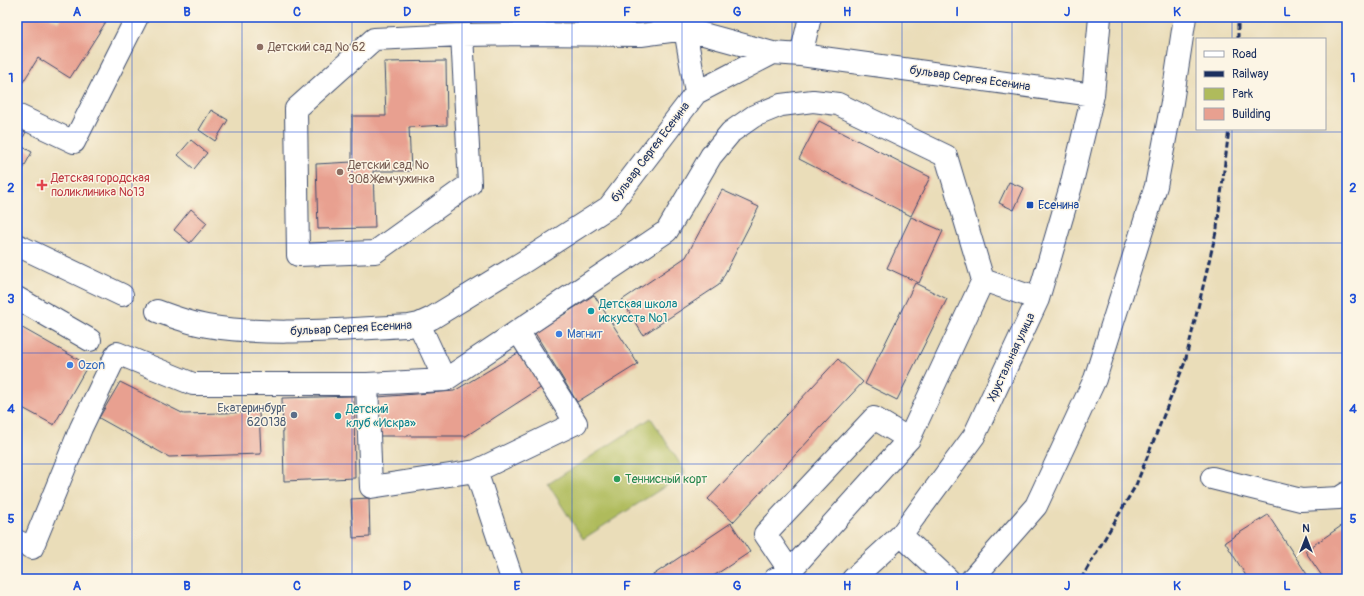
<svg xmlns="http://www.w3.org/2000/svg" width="1364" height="596" viewBox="0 0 1364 596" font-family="Pangolin,sans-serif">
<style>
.green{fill:#afbb5c;stroke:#65755d}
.building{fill:#e8a090}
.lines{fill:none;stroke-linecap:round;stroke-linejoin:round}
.minor-casing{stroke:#3a496c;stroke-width:24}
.minor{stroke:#fff;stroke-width:22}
.rail{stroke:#1b2f5e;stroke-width:3;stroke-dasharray:6 3;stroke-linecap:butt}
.grid{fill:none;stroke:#1d4ed8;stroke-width:1;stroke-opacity:0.55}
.education-dot{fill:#8d6e63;stroke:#fcf5e5;stroke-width:1.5}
.health-dot{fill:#e0444e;stroke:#fcf5e5;stroke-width:1.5}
.transit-dot{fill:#1a4fb4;stroke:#fcf5e5;stroke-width:1.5}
.culture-dot{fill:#0f9aa8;stroke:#fcf5e5;stroke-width:1.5}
.shop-dot{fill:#3f7fe0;stroke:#fcf5e5;stroke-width:1.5}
.service-dot{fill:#5c6f8a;stroke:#fcf5e5;stroke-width:1.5}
.leisure-dot{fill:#2e9e5b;stroke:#fcf5e5;stroke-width:1.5}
.labels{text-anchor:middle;stroke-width:3;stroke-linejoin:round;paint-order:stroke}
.education-label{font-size:12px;fill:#785e54;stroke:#fcf5e5;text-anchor:start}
.street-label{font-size:12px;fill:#1b2f5e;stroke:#fcf5e5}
.health-label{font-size:12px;fill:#be3a42;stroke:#fcf5e5;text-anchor:start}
.transit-label{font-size:12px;fill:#164399;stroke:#fcf5e5;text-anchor:start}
.culture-label{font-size:12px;fill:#0d838f;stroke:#fcf5e5;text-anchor:start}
.shop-label{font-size:12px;fill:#366cbe;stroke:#fcf5e5;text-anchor:start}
.service-label{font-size:12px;fill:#4e5e75;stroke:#fcf5e5;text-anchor:end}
.leisure-label{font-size:12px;fill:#27864d;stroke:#fcf5e5;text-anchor:start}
.neatline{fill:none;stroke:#1d4ed8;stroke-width:1.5}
.grid-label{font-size:13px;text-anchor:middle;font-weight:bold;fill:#1d4ed8}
</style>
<rect width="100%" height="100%" fill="#fcf5e5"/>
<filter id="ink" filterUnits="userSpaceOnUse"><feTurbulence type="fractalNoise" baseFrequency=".025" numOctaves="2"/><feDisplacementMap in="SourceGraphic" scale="8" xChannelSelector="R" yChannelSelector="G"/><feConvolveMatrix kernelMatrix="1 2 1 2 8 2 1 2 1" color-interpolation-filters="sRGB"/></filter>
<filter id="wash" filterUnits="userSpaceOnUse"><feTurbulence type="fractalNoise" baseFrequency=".012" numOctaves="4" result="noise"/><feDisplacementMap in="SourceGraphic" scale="16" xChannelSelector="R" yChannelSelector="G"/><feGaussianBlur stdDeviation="0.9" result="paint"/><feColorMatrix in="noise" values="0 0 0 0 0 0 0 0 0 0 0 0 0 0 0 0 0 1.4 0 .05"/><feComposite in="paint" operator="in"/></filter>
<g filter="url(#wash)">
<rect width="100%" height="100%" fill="#eaddb9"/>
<path class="green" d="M651,418L686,473L583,539L548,484Z"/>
<g id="blocks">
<path class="building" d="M21,17H49L58,22L61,17H109L70,78L38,58L23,82L17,78V23Z
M446,61L447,125L409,127L411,171H373L375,228L318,229L316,164L352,162V116H386L384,62Z
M211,110L228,120L215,141L199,130Z
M819,121L930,177L911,216L799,159Z
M17,128L26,132L19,145L32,152L17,180Z
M191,140L207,153L194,169L178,155Z
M1009,182L1024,188L1014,210L999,203Z
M722,190L759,207L719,285L643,335L622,300L686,257Z
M191,209L207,223L190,243L174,230Z
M911,217L943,231L919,283L887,268Z
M915,283L947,299L897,400L865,384Z
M594,295L638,364L577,402L535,333Z
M17,325L88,365L54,425L17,405Z
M518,353L542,387L466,436H379L378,397L454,391Z
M838,359L863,382L733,522L708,499Z
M120,382L184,414L259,412L261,454L169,457L99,418Z
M354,396L355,478L284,481L282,398Z
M369,498L370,537L353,538L351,499Z
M1268,515L1310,579H1248L1225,542Z
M1347,522V570L1334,579H1324L1305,551Z
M731,523L750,552L709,579H647Z"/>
</g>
</g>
<g filter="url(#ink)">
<use href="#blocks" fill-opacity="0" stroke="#3a496c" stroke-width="1"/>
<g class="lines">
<g class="minor-casing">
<path id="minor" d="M587,17L621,29
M462,35L374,39L296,109L298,255L375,252L470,184L462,35L527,34L641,35L685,29
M801,55L810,17
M696,93L685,29L773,53
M17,115L74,142L137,17
M17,245L122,295
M17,298L90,340
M157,311C173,317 190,323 207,326C273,337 342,329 409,326L419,324L432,318L525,261L609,207L696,93L773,53L801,55L1093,95
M419,324L445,380
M367,384L371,487L476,471L576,423L518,331
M476,471L512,579
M1212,478L1301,500L1339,498L1347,493
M901,535L948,579
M17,541L32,548L81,428L117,353L193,384H367L445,380L667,231L711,156L731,132L754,116L781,105L813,101L838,104L946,156L983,280
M790,571L765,534L874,418L909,439
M775,579L790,571L909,439L983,280L1038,299
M853,579L901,535L974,436L1038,299L1071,186L1093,95L1100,17
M972,579L1036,506L1095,379L1156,186L1172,102L1185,17"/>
</g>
<use href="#minor" class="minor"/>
<path class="rail" d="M1238,39V17
M1081,579L1136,485L1185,362L1217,228L1229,129"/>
</g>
</g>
<path class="grid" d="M132,17V579M242,17V579M352,17V579M462,17V579M572,17V579M682,17V579M792,17V579M902,17V579M1012,17V579M1122,17V579M1232,17V39M1232,129V579M17,132H1347M17,243H1347M17,353H1347M17,464H1347"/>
<g class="education-dot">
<circle cx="260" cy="47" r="4"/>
<circle cx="340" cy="172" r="4"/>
</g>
<path class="health-dot" d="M40 179h4v4h4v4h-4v4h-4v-4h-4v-4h4z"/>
<rect class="transit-dot" x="1026" y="201" width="8" height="8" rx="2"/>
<g class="culture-dot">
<circle cx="591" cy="311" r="4"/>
<circle cx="338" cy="416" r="4"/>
</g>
<g class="shop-dot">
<circle cx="559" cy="334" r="4"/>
<circle cx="70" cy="365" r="4"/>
</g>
<circle class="service-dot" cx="294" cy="415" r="4"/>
<circle class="leisure-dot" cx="617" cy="479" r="4"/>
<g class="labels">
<g class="education-label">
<text x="268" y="51">Детский сад № 62</text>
<text x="348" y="169">Детский сад №<tspan x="348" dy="14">308 Жемчужинка</tspan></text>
</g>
<g class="street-label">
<text transform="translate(970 78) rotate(8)" y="4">бульвар Сергея Есенина</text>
<text transform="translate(650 152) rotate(-53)" y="4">бульвар Сергея Есенина</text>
<text transform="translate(351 328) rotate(-3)" y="4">бульвар Сергея Есенина</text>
<text transform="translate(1011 357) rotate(-65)" y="4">Хрустальная улица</text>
</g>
<g class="health-label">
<text x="51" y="182">Детская городская<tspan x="51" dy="14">поликлиника №13</tspan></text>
</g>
<g class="transit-label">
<text x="1038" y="209">Есенина</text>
</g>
<g class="culture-label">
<text x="599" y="308">Детская школа<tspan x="599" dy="14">искусств №1</tspan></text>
<text x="346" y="413">Детский<tspan x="346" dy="14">клуб «Искра»</tspan></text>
</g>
<g class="shop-label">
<text x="567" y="338">Магнит</text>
<text x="78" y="369">Ozon</text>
</g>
<g class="service-label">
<text x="286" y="412">Екатеринбург<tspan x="286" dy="14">620138</tspan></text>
</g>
<g class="leisure-label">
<text x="625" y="483">Теннисный корт</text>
</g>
</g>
<rect width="1364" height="596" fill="none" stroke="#fcf5e5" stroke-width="44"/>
<rect x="1196" y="38" width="130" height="92" fill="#fcf5e5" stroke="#a2a6af"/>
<rect x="1204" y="51" width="20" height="6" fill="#ffffff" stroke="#a2a6af"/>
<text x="1232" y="58" font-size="12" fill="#1b2f5e">Road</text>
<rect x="1204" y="71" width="20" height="6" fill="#1b2f5e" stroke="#a2a6af"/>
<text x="1232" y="78" font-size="12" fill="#1b2f5e">Railway</text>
<rect x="1204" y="88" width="20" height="12" fill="#afbb5c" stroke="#a2a6af"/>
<text x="1232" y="98" font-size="12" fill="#1b2f5e">Park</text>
<rect x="1204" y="108" width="20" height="12" fill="#e8a090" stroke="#a2a6af"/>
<text x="1232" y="118" font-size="12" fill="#1b2f5e">Building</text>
<g transform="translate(1306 538)" stroke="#fcf5e5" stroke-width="3" paint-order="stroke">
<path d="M0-3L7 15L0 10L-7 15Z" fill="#1b2f5e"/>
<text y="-6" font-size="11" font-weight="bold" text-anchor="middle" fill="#1b2f5e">N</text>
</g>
<rect x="22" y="22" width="1320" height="552" class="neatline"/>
<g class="grid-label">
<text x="77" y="16">A</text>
<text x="187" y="16">B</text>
<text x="297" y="16">C</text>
<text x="407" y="16">D</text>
<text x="517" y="16">E</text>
<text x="627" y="16">F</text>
<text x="737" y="16">G</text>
<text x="847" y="16">H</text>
<text x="957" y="16">I</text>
<text x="1067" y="16">J</text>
<text x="1177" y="16">K</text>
<text x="1287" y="16">L</text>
<text x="11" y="82">1</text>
<text x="1353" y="82">1</text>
<text x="11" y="192">2</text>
<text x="1353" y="192">2</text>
<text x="11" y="303">3</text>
<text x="1353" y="303">3</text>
<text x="11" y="413">4</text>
<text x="1353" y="413">4</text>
<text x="11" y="523">5</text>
<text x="1353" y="523">5</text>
<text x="77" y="590">A</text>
<text x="187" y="590">B</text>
<text x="297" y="590">C</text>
<text x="407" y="590">D</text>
<text x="517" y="590">E</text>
<text x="627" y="590">F</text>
<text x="737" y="590">G</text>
<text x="847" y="590">H</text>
<text x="957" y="590">I</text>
<text x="1067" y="590">J</text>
<text x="1177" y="590">K</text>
<text x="1287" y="590">L</text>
</g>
</svg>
